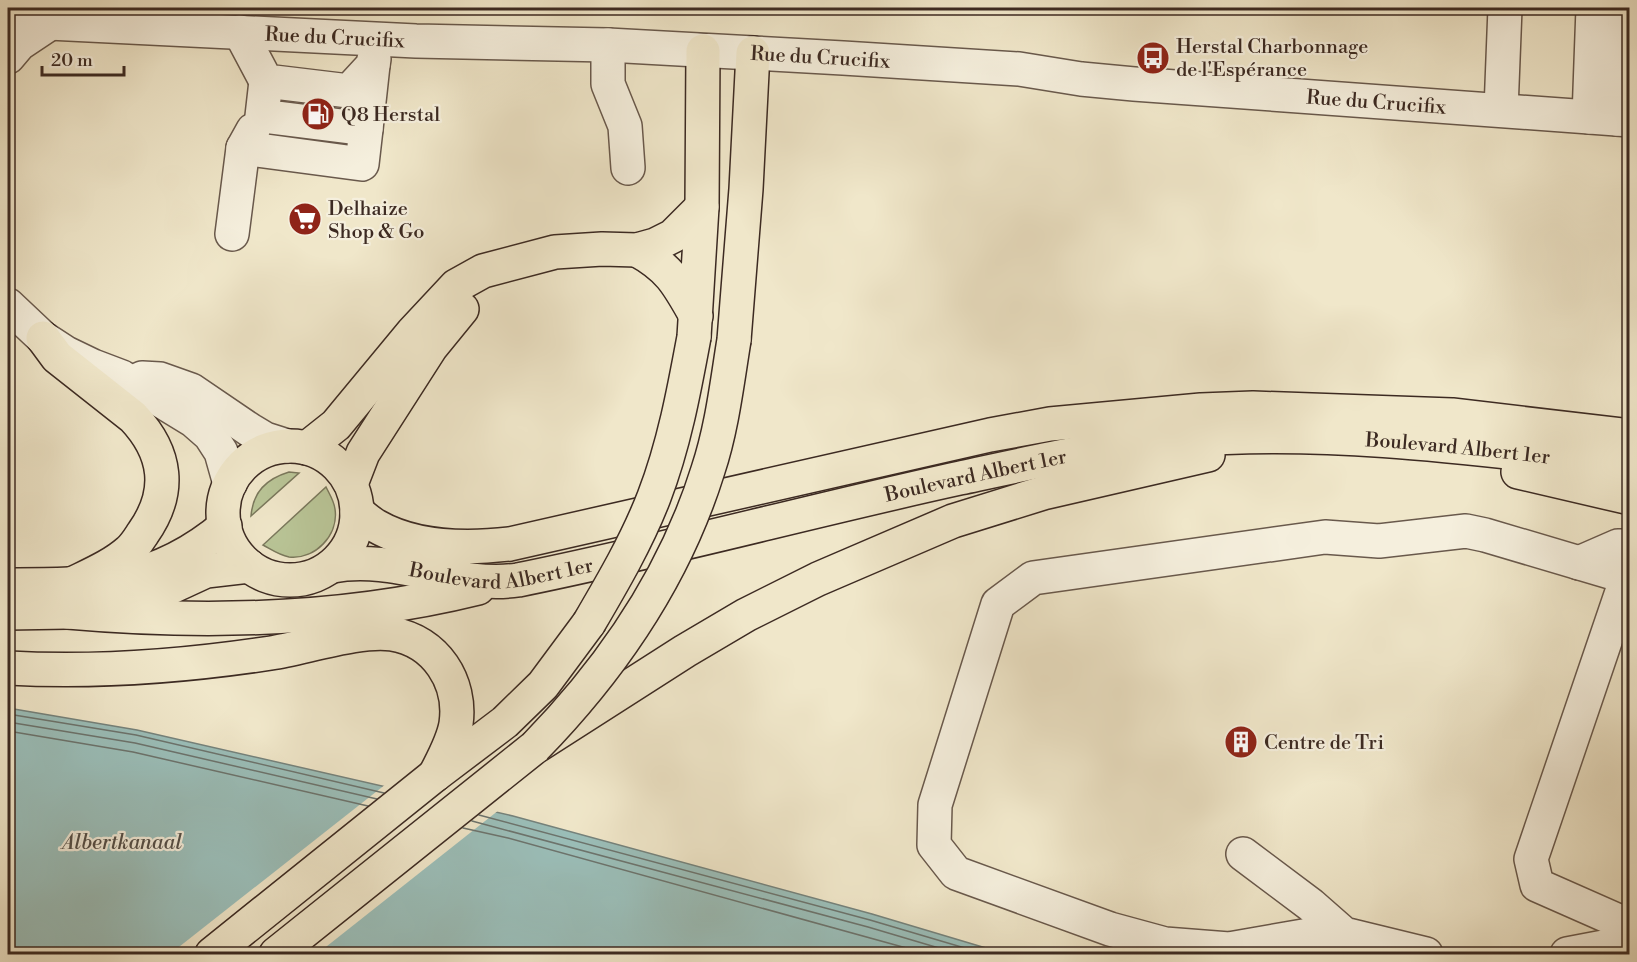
<svg xmlns="http://www.w3.org/2000/svg" width="1637" height="962" viewBox="0 0 1637 962" font-family="'Libre Bodoni',serif">
<style>
.green{fill:#b9c597;stroke:#7a785c;stroke-width:1.5}
.water{fill:#9bbfba;stroke:#75837d;stroke-width:1.5}
.pier{fill:#f0e7ca}
.lines{fill:none;stroke-linecap:round;stroke-linejoin:round}
.shore{stroke:#6c746e;stroke-width:1.5}
.minor-casing{stroke:#69594c;stroke-width:36}
.major-casing{stroke:#3c2a22;stroke-width:36}
.minor{stroke:#f5efdd;stroke-width:33}
.major{stroke:#f0e7ca;stroke-width:33}
.major-bridge-casing{stroke:#3c2a22;stroke-width:36;stroke-linecap:butt}
.major-bridge{stroke:#f0e7ca;stroke-width:33}
.labels{text-anchor:middle;stroke-width:4.5;stroke-linejoin:round;paint-order:stroke}
.street-label{font-size:20px;fill:#3c2a22;stroke:#f5efdd}
.poi-label{font-size:20px;fill:#3c2a22;stroke:#f5efdd;text-anchor:start}
.water-label{font-size:21px;font-style:italic;fill:#544f48;stroke:#f5efdd}
</style>
<rect width="100%" height="100%" fill="#f0e7ca"/>
<filter id="stains"><feTurbulence type="fractalNoise" baseFrequency=".00333" numOctaves="4"/><feColorMatrix values="0 0 0 0 .2 0 0 0 0 .09 0 0 0 0 .02 0 0 0 .5 -.17"/></filter>
<radialGradient id="worn" r=".72"><stop offset=".6" stop-color="#630" stop-opacity="0"/><stop offset="1" stop-color="#630" stop-opacity=".3"/></radialGradient>
<path class="green" d="M289,472L299,473L251,516C253,492 266,479 289,472Z
M326,487C330,495 334,501 335,509C339,535 315,560 289,557C279,555 272,550 263,545Z"/>
<path class="water" d="M8,708L137,730L513,816L872,914L1006,954H8Z"/>
<path class="pier" d="M386,784L499,810L317,954H170Z"/>
<g class="lines">
<path class="shore" d="M8,714L136,735L384,793
M8,722L135,743L377,799
M8,731L133,752L368,806
M479,815L870,920L985,954
M472,821L868,927L959,954
M463,828L508,838L928,954"/>
<g class="minor-casing">
<g id="minor">
<path id="s1" d="M8,21L416,41L608,45L843,58L1019,69L1081,79L1134,84L1630,120"/>
<path d="M240,32L266,81L349,91L373,65L374,59"/>
<path d="M608,45V84L625,126L628,168"/>
<path d="M8,57L19,44L49,24"/>
<path d="M266,81L262,116L366,129L373,65"/>
<path d="M1501,110L1505,8"/>
<path d="M1589,117L1593,8"/>
<path d="M1617,119L1626,8"/>
<path d="M243,148L362,164L366,129"/>
<path d="M232,234L243,148L253,130"/>
<path d="M8,305L43,338L66,353L93,366L122,377L194,421L210,435L221,452L230,484"/>
<path d="M142,378L160,379L191,390L250,430L265,439L287,446"/>
<path d="M1579,563L1618,546H1630"/>
<path d="M1627,577L1531,859L1537,885L1630,926"/>
<path d="M1243,854L1311,905L1344,934L1426,954"/>
<path d="M1344,934H1315L1229,949L1165,944L1110,929L956,873L934,845L935,805L998,604L1033,578L1325,537L1379,541L1466,531L1485,535L1630,578"/>
<path d="M1567,954L1609,946L1630,938"/>
</g>
</g>
<g class="major-casing">
<g id="major">
<path d="M637,250C670,268 678,284 696,316"/>
<path d="M694,337L702,207L703,51"/>
<path d="M43,338L57,357L133,417C167,453 172,492 143,533C139,539 135,546 129,551C112,566 90,575 70,585"/>
<path d="M734,340L746,189L753,53"/>
<circle cx="290" cy="513" r="67"/>
<path d="M307,448L336,425L413,332L456,286L483,271L555,252L602,249L637,250L655,245L673,236L702,207"/>
<path d="M1518,472L1630,498"/>
<path d="M351,484L363,453L431,347L462,309"/>
<path d="M357,512C363,516 369,522 376,526C416,549 466,549 510,544L990,435L1050,424L1201,410L1253,408L1452,415L1630,436"/>
<path id="s2" d="M332,566C395,554 455,589 518,580C667,550 813,510 960,478C1034,462 1108,445 1183,440C1332,428 1482,449 1630,466"/>
<path d="M8,585C95,585 155,585 225,526"/>
<path d="M68,612C204,624 345,621 478,588"/>
<path d="M8,613L68,612L113,604L154,595L206,571L249,566"/>
<path d="M8,668C95,673 185,666 271,653C304,648 361,629 392,634C436,641 462,682 456,724C453,742 443,759 435,775"/>
<path d="M212,954L435,775L505,722L543,685L589,623"/>
<path d="M276,954L535,747L685,651L746,615L818,579L953,521L1043,493L1208,455"/>
</g>
</g>
<use href="#minor" class="minor"/>
<use href="#major" class="major"/>
<g class="major-bridge-casing">
<path id="major-bridge" d="M589,623C613,582 637,541 654,497C674,445 684,391 694,337
M535,747C612,668 675,576 708,470C722,428 727,383 734,340"/>
</g>
<use href="#major-bridge" class="major-bridge"/>
</g>
<defs>
<g id="bus-disc" transform="scale(1.725)"><circle r="9.5" fill="#8f2418" stroke="#f5efdd"/><path d="M-5-6H5V4H4V6H2V4H-2V6H-4V4H-5ZM-3.5-4V0h7V-4ZM-3.5 1.2v1.5H-2V1.2ZM2 1.2v1.5H3.5V1.2Z" fill="#fff"/></g>
<g id="fuel-disc" transform="scale(1.725)"><circle r="9.5" fill="#8f2418" stroke="#f5efdd"/><path d="M-5.5-6h7V0h2V4h1.3V-2.5L3-4.5l.8-.8L6-3V5H2.5V1h-1V6h-7ZM-4.2-4.7v3.2H.2V-4.7Z" fill="#fff"/></g>
<g id="supermarket-disc" transform="scale(1.725)"><circle r="9.5" fill="#8f2418" stroke="#f5efdd"/><path d="M-6-5.5h2.5l.6 2H6L4.5 2H-2.5L-4.4-4H-6ZM-1.5 3.2a1.3 1.3 0 1 0 .1 0ZM3 3.2a1.3 1.3 0 1 0 .1 0Z" fill="#fff"/></g>
<g id="building-disc" transform="scale(1.725)"><circle r="9.5" fill="#8f2418" stroke="#f5efdd"/><path d="M-4-6H4V6H1V3H-1V6H-4ZM-2.5-4.3h1.7v1.8h-1.7ZM.8-4.3h1.7v1.8H.8ZM-2.5-1h1.7V.8h-1.7ZM.8-1h1.7V.8H.8Z" fill="#fff"/></g>
</defs>
<g fill-rule="evenodd">
<use href="#bus-disc" x="1153" y="58"/>
<use href="#fuel-disc" x="318" y="114"/>
<use href="#supermarket-disc" x="305" y="219"/>
<use href="#building-disc" x="1241" y="742"/>
</g>
<g class="labels">
<g class="street-label">
<text dy="7" stroke="none"><textPath href="#s1" startOffset="327">Rue du Crucifix</textPath></text>
<text dy="7" stroke="none"><textPath href="#s1" startOffset="813">Rue du Crucifix</textPath></text>
<text dy="7" stroke="none"><textPath href="#s1" startOffset="1371">Rue du Crucifix</textPath></text>
<text dy="7" stroke="none"><textPath href="#s2" startOffset="1143">Boulevard Albert 1er</textPath></text>
<text dy="7" stroke="none"><textPath href="#s2" startOffset="657">Boulevard Albert 1er</textPath></text>
<text dy="7" stroke="none"><textPath href="#s2" startOffset="171">Boulevard Albert 1er</textPath></text>
</g>
<g class="poi-label">
<text x="1176" y="53">Herstal Charbonnage<tspan x="1176" dy="23">de l'Espérance</tspan></text>
<text x="341" y="121">Q8 Herstal</text>
<text x="328" y="215">Delhaize<tspan x="328" dy="23">Shop &amp; Go</tspan></text>
<text x="1264" y="749">Centre de Tri</text>
</g>
<g class="water-label">
<text x="122" y="849">Albertkanaal</text>
</g>
</g>
<rect width="1637" height="962" fill="none" stroke="#f0e7ca" stroke-width="30"/>
<rect x="9" y="9" width="1619" height="944" fill="none" stroke="#3c2a22" stroke-width="3"/>
<rect x="15" y="15" width="1607" height="932" fill="none" stroke="#3c2a22" stroke-width="1.5"/>
<path d="M42 66v9h82v-9" fill="none" stroke="#3c2a22" stroke-width="3"/>
<text x="51" y="66" font-size="18" fill="#3c2a22" stroke="#f5efdd" stroke-width="4.5" paint-order="stroke">20 m</text>
<rect width="100%" height="100%" filter="url(#stains)"/>
<rect width="100%" height="100%" fill="url(#worn)"/>
</svg>
